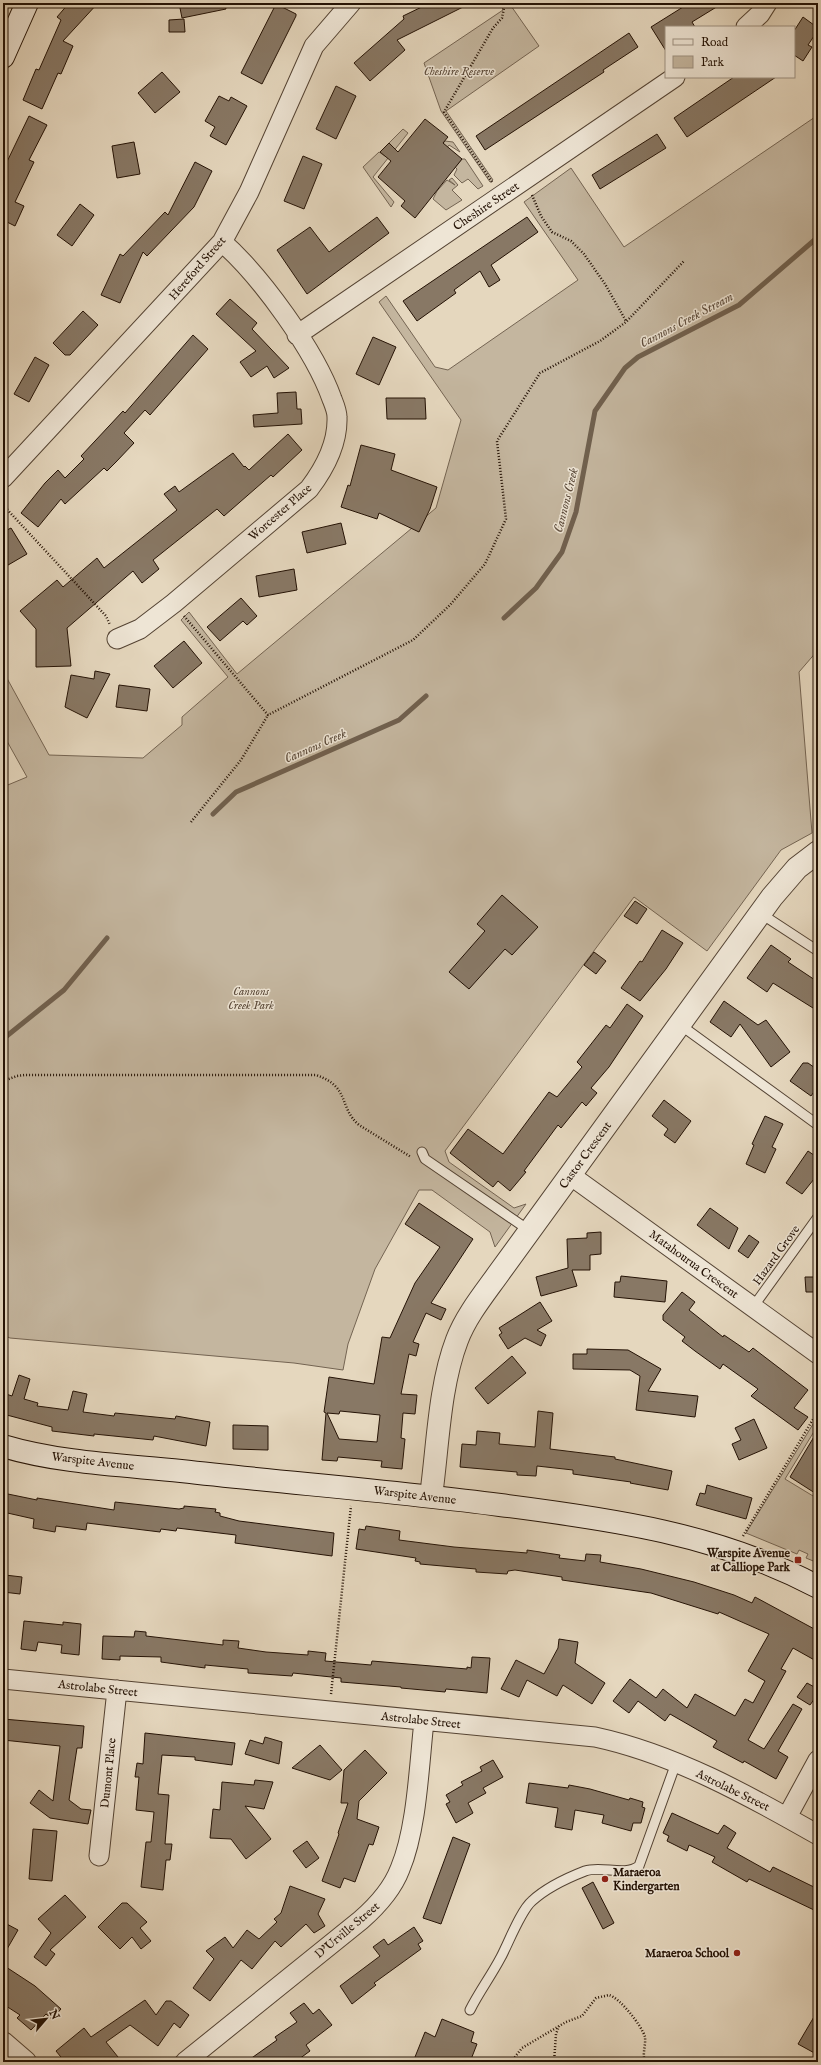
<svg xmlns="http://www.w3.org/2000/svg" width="821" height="2065" viewBox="0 0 821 2065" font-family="'IM FELL English',serif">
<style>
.green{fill:#c4b69f;stroke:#746452}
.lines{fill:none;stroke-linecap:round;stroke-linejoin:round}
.stream{stroke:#70604e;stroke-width:5}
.building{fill:#887865;stroke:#241205;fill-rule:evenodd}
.service-casing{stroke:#544333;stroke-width:11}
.minor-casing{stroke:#544333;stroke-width:21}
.tertiary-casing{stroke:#544333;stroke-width:24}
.secondary-casing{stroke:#241205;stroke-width:24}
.path{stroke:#241205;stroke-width:2.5;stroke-dasharray:1 2;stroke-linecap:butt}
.service{stroke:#eee5d5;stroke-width:9}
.minor{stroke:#eee5d5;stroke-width:19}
.tertiary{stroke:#eee5d5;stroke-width:22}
.secondary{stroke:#eee5d5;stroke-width:22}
.poi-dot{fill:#8f2418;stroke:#eee5d5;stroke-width:1.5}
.labels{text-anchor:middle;stroke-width:3;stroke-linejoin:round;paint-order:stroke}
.park-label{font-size:12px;font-style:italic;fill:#5c4b3b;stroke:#eee5d5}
.street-label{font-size:12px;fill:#241205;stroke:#eee5d5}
.poi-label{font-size:12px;font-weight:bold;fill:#241205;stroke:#eee5d5;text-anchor:end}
.water-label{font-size:13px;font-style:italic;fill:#5d4c3c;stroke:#eee5d5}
</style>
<rect width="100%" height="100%" fill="#e5d7be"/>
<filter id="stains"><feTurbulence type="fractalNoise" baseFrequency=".005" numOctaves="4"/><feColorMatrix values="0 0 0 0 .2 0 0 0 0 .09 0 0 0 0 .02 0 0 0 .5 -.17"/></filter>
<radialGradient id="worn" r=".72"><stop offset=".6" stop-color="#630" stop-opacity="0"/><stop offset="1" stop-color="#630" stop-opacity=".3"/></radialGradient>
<path class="green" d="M501,3H509L539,46L446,111L493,180L490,182L441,111L424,63L503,10Z
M818,115V650L799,672L812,833L781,850L707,951L634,897L445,1151L449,1162L514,1208L526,1204L495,1247L490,1232L432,1190H419L375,1269L348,1344L343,1370L294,1363L10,1338L3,1335V787L27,777L3,734V671L49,755L143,758L182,725V717L228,677L181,620L189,612L237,674L436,508L461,420L379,302L386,296L435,367L448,370L578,280L524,202L571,168L624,247Z
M403,129L408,133L373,177L394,202L391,207L363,167L379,152L385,156L393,148L389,143Z
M445,141L453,142L460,152L449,145L439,158L434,155Z
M462,159H465L483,186L478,189L468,179L462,183L454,175L457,169L455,167Z
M452,178L458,185L452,190L462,200L446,210L433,199L437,191L447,180L455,185L449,180Z
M818,1416V1425L785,1479L818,1499V1563L806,1558L808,1554L799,1550L797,1554L746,1533Z"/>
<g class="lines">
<path class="stream" d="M504,618L536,588L562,552L576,512L595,411L625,368L638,357L739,305L818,237
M213,814L236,792L399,720L426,696
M3,1039L64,990L107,938"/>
</g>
<path class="building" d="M69,3H98L63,41L73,46L61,74L58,73L42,109L23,100L36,69L39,70L61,20L57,17Z
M179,3H225L226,9L182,18Z
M430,3H471L397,40L405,50L370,81L354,63L404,19L403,16Z
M681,3H723L692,22L695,27H666V51L651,27L683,7Z
M276,4L296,14V16L262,84L241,73Z
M803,17L818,28V30L808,45L812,47L803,61L794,55V31Z
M184,19L185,32H169V20Z
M629,33L638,47L603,70L604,72L485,150L476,136Z
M162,72L180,92L155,113L138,93Z
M734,77H776L687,137L674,118Z
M336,86L356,96L336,139L316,129Z
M219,96L229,101L231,97L247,106L226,145L210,136L215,127L205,121Z
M29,116L47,125L29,160L34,162L15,202L24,206L15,226L5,221L3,227V170Z
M425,119L448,137L443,143L462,159L415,218L401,206L405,201L378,177L391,161L380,152L389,143L398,152Z
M657,134L666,148L600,189L592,175Z
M134,142L140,174L117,178L112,146Z
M303,156L322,164L304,209L284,201Z
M195,162L212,171L194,207L147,256L143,252L120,303L101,295L120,254L123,256L165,212L168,215Z
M80,204L94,215L72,246L57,235Z
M377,217L389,233L307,294L277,250L310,227L329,252Z
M527,217L538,232L491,265L500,280L489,287L480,271L454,290L456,293L417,321L403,301Z
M230,299L257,323L252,329L289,368L274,378L267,366L251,377L240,362L256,351L216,314Z
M83,311L98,325L70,355H65L53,343Z
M193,335L208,349L150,415L145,410L124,433L134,443L116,462L107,471L104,468L65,504L61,499L38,527L21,513L45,483L58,470L65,478L84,459L81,456L123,411L125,413Z
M373,337L396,347L379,385L356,374Z
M35,357L49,365L29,402L14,394Z
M296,392L297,409H301L302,424L254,427L253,415L278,413L277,393Z
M386,398H425L426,419H387Z
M288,434L302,450L273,477L271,475L224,516L217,509L153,560L159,569L142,583L133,571L67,628L71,666L36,667V629L20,611L57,580L63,587L97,558L104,568L177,510L164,494L175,486L179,492L233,453L244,467L245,466L249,470Z
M361,445L395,454L391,470L437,487L430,509L419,532L379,513L377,519L341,507L348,485L350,486Z
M341,523L346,544L307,553L302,532Z
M11,528L27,554L3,568V532Z
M294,569L297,590L259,597L256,576Z
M241,598L257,616L247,625L243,621L220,641L207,627Z
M184,641L202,663L173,688L154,666Z
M95,671L110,674L87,718L65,707L71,675L94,679Z
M119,685L150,689L147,711L116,707Z
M502,895L538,927L512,955L505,949L469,989L449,972L485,931L477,924Z
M635,901L647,909L637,924L624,916Z
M662,930L683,943L666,969L640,1001L621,988L640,961L642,962Z
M771,945L791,959L788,962L818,982V1000L813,1008L773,983L767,992L747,978Z
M594,952L606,961L596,974L584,965Z
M724,1001L758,1025L766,1020L790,1052L771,1067L740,1024L731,1037L710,1022Z
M627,1004L643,1016L609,1067L591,1088L597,1093L586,1106L582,1102L561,1128L558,1125L524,1171L526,1172L510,1191L498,1181L493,1187L450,1153L468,1129L503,1154L549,1092L557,1097L582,1067L577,1062L606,1025L610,1028Z
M803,1063H808L818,1070V1086L811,1096L790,1081Z
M664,1100L691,1121L675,1143L664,1135L668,1129L652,1116Z
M765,1116L783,1124L772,1147L776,1149L765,1173L746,1164L754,1145L752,1144Z
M808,1151L818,1158V1174L802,1194L786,1183Z
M419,1203L473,1239L431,1303L446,1309L441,1320L426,1313L413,1342L419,1344L416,1356L409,1354L401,1394L417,1395L415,1414L403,1413L401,1438L405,1439L402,1469L381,1467L382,1461L338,1457L337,1461L322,1460L326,1413L324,1412L329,1377L374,1384L382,1337L390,1338L415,1283L440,1247L405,1224ZM340,1411L380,1415L377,1442L339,1439L327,1413L339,1414Z
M710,1208L738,1228L729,1249L697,1225Z
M601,1232V1254L590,1255V1270H572L577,1286L541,1296L536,1277L568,1268L567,1239L587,1238V1233Z
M749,1235L759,1242L748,1258L738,1251Z
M621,1276L667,1281L665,1302L614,1297L615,1282H620Z
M805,1277H818V1292H806Z
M682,1292L695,1302L689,1310L723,1337L724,1335L749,1352L753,1348L808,1390L794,1408L808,1417L798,1430L751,1396L758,1389L723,1364L720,1369L695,1351L682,1341L685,1337L663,1320V1315Z
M540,1302L552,1321L537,1330L546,1335L541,1346L525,1338L508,1349L499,1335L502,1333L499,1328Z
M587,1349L628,1350L661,1369L648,1391L698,1396L695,1417L636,1410L640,1376L630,1370L573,1369V1354H587Z
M512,1356L526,1373L488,1404L475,1388Z
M19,1375L30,1379L24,1399L38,1403L37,1406L68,1410L73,1391L87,1394L83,1412L114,1416L115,1413L175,1419L176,1416L210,1422L206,1446L154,1436L153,1440L94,1434V1436L52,1431V1427L3,1414V1393L12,1396Z
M538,1411L553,1413L550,1449L615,1457V1459L672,1471L668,1490L630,1483L631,1482L573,1474V1470L537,1466L536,1476L517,1475V1472L460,1467L462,1444L476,1445L477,1431L500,1433L499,1444L535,1447Z
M754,1419L767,1448L739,1460L732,1444L741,1440L735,1428Z
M233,1425L268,1426V1450L233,1449Z
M818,1430V1495L790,1477Z
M707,1485L752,1498L746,1519L696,1505L700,1493L705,1494Z
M3,1493L37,1500V1498L114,1510L115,1502L179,1509L184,1508V1506L216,1509L215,1512L220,1513V1516L239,1521L334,1533L332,1556L235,1543L236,1535L177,1528L176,1531L161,1529L160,1532L87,1523L86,1530L56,1526L55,1532L33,1528L34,1519L3,1512Z
M366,1526L400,1531L399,1540L454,1547L527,1553V1550L560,1555L559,1558L585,1561L586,1554L601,1555L600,1562L641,1569L694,1582L734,1595L752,1603L755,1597L818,1631V1662L793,1648L781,1669L786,1671L748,1740L764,1749L793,1704L802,1709L778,1751L788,1757L776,1779L744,1761L743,1763L713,1747L717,1741L670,1714L665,1721L638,1701L629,1713L613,1701L630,1679L656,1698L663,1689L687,1708L695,1694L735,1716L745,1699L753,1703L765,1681L748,1671L769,1634L719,1612L718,1614L651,1593L562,1580V1577L515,1570L508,1571L507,1574L476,1572V1569L420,1564V1562L415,1561L416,1558L356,1549L359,1529L365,1530Z
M5,1575L22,1577L20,1594L3,1592Z
M24,1621L63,1625V1622L81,1624L79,1655L61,1653L62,1645L38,1642L36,1651L21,1649Z
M135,1631L146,1632V1636L223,1645V1640L239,1641L238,1648L266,1652L308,1655V1651L326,1653L325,1661L371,1665L372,1661L467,1669V1667L471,1668L472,1657L490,1658L487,1693L446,1689L445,1692L401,1688V1687L341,1682V1678L293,1673L292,1676L248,1673V1669L205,1665V1668L161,1662V1657L120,1656V1660L102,1659L103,1636L134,1637Z
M559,1639L578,1642L575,1663L605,1683L592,1704L563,1685L557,1696L527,1680L519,1697L501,1689L516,1660L544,1674L558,1648Z
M807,1683L818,1689V1694L810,1705L797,1697Z
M3,1719L84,1726L82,1748H77L69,1800L81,1809L91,1810L88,1824L50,1818L30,1803L39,1790L53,1801L60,1746L3,1740Z
M145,1733L235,1743L232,1765L195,1760V1757L162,1755L158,1794L169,1795L165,1844H172L170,1860H166L163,1890L141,1887L146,1842H151L154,1812L136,1810L139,1777H135L137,1763L143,1764Z
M265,1737L282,1742L279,1764L245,1754L250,1740L263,1744Z
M320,1745L342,1770L330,1780L292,1768Z
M365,1750L387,1773L359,1801L357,1819L379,1827L373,1845L369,1844L355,1882L344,1878L340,1888L322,1881L339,1834L338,1833L348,1803H341L344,1770Z
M493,1760L503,1777L483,1788L486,1793L468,1803L473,1813L456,1823L446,1804L450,1802L446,1795L463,1785L461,1782L482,1771L480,1767Z
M255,1780L273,1782L264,1809L245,1806L271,1839L246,1859L231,1839L210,1838L213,1809L220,1810L222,1782L254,1785Z
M529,1783L568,1788L569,1785L590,1789L629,1800L630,1798L643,1802L642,1807L645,1808L641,1823H633L631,1831L602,1823L604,1815L575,1810L572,1830L555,1827L558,1808L526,1803Z
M672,1813L718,1834L724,1825L736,1833L727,1848L770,1872L773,1867L818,1889V1903L814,1910L749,1879L747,1882L712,1862L715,1857L689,1845L687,1851L667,1841L669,1836L663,1833Z
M33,1829L57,1831L52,1881L29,1879Z
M453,1837L470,1844L441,1924L423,1918Z
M307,1841L319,1858L306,1868L293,1851Z
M593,1882L614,1923L603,1929L582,1888Z
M290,1886L325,1899L318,1914L325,1926L314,1933L306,1924L281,1947L275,1941L252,1969L241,1960L210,2001L193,1988L214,1959L206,1951L225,1937L233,1948L247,1930L259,1939L277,1922L274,1919L281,1913Z
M65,1895L86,1917L50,1950L55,1954L46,1966L34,1957L51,1933L38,1919Z
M122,1903H127L147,1922L140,1928L151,1941L141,1949L132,1937L120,1949L98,1927Z
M3,1922L18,1930L3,1956Z
M414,1927L423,1941L418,1944L421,1949L374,1983L376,1985L352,2004L340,1986L380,1956L373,1947L384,1939L388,1945Z
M3,1965L35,1986L61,2009L52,2019L46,2014L31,2030L17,2018L20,2015L3,2004Z
M145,2000L156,2015L166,2001H171L189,2015L180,2028L174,2023L158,2046L130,2025L106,2042L122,2062H65L56,2051L84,2028L91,2037Z
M304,2003L313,2014L319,2009L332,2025L306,2045L310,2051L295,2062H246L277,2040L275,2037L297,2022L290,2013Z
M818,2010V2055L798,2044Z
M442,2019L474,2032L471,2042L477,2044L470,2062H413L425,2032L435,2037Z"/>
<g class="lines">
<g class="service-casing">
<path id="service" d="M760,913L818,951
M679,1024L818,1125
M422,1152L425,1159L530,1231
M753,1307L818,1217
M470,2010C479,1992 491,1976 501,1957C508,1944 521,1910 532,1901C546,1888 567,1878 585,1871C602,1865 624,1877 639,1866L676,1763"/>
</g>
<g class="minor-casing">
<path id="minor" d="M746,27L760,14L767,3
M297,335L675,77
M3,478L222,242L249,192L314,46L351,3
M117,639L140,629L174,603L309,489C325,468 338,444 337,417C337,411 334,404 332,399C315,351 261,276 222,242
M570,1175L818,1354
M3,1679L595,1737C674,1754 748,1795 818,1835
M787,1817L818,1760
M99,1856L117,1690
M185,2062L361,1920C377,1906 392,1890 400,1869C417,1829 419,1766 424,1721"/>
</g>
<g class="tertiary-casing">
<path id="tertiary" d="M431,1496C438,1446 439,1387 457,1340C466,1316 484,1294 499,1273L772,897L797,868L818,852
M3,2043L25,2062"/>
</g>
<g class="secondary-casing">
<path id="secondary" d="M3,57L27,3
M3,1446C60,1463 122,1465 181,1471C287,1483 394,1491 500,1505C611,1519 718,1534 818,1587"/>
</g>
<path class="path" d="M492,182L444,112L493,28L502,18L505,3
M532,195L541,216L552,232L571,241L584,254L605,284L626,321
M3,505L106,616L110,625
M184,616L268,715L413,640L450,605L485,564L506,519L497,441L540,373L600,341L626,322L684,261
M191,822L241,760L268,715
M3,1081L17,1076L25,1075H316C351,1087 338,1107 359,1125L411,1157
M743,1536L818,1411
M331,1694L351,1506
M511,2062L522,2048L566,2022L582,2016L596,1998L609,1995C620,1998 642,2026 645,2037C646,2046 642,2053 645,2062
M554,2062L556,2034L559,2026"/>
<use href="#service" class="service"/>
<use href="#minor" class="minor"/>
<use href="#tertiary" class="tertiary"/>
<use href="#secondary" class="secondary"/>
</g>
<g class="poi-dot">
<rect x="794" y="1556" width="8" height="8" rx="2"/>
<circle cx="605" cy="1879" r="4"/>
<circle cx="737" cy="1953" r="4"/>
</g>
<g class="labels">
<g class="park-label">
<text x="459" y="75">Cheshire Reserve</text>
<text x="251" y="995">Cannons<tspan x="251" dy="14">Creek Park</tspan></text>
</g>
<g class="street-label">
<text transform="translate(486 206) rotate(-34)" y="4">Cheshire Street</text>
<text transform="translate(197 268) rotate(-49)" y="4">Hereford Street</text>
<text transform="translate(280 512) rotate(-41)" y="4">Worcester Place</text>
<text transform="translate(585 1155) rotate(-54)" y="4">Castor Crescent</text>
<text transform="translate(776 1255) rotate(-54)" y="4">Hazard Grove</text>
<text transform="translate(694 1264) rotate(36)" y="4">Matahourua Crescent</text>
<text transform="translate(93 1461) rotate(7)" y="4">Warspite Avenue</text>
<text transform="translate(415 1495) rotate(7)" y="4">Warspite Avenue</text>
<text transform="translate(98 1688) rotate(6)" y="4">Astrolabe Street</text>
<text transform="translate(421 1720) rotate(6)" y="4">Astrolabe Street</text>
<text transform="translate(108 1773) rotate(-84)" y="4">Dumont Place</text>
<text transform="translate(733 1790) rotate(26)" y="4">Astrolabe Street</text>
<text transform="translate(347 1930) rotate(-40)" y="4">D'Urville Street</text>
</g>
<g class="poi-label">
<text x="790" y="1557">Warspite Avenue<tspan x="790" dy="14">at Calliope Park</tspan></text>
<text x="613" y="1876" text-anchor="start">Maraeroa<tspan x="613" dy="14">Kindergarten</tspan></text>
<text x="729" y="1957">Maraeroa School</text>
</g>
<g class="water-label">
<text transform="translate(686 319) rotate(-28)" y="5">Cannons Creek Stream</text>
<text transform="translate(565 500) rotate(-76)" y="5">Cannons Creek</text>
<text transform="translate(315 745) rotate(-24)" y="5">Cannons Creek</text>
</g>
</g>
<rect width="821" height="2065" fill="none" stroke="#e5d7be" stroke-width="16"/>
<rect x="4" y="4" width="813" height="2057" fill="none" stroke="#241205" stroke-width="2"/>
<rect x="8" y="8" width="805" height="2049" fill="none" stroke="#241205"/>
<rect x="665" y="26" width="130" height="52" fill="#eee5d5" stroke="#9d9182"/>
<rect x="673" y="39" width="20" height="6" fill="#eee5d5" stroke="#9d9182"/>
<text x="701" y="46" font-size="12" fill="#241205">Road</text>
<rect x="673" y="56" width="20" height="12" fill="#c4b69f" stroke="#9d9182"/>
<text x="701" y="66" font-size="12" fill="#241205">Park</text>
<g transform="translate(46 2019) rotate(62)" stroke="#eee5d5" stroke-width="3" paint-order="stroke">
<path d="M0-3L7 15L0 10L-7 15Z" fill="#241205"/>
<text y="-6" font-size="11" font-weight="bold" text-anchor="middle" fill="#241205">N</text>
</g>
<rect width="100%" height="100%" filter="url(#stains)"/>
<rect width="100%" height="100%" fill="url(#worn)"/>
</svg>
